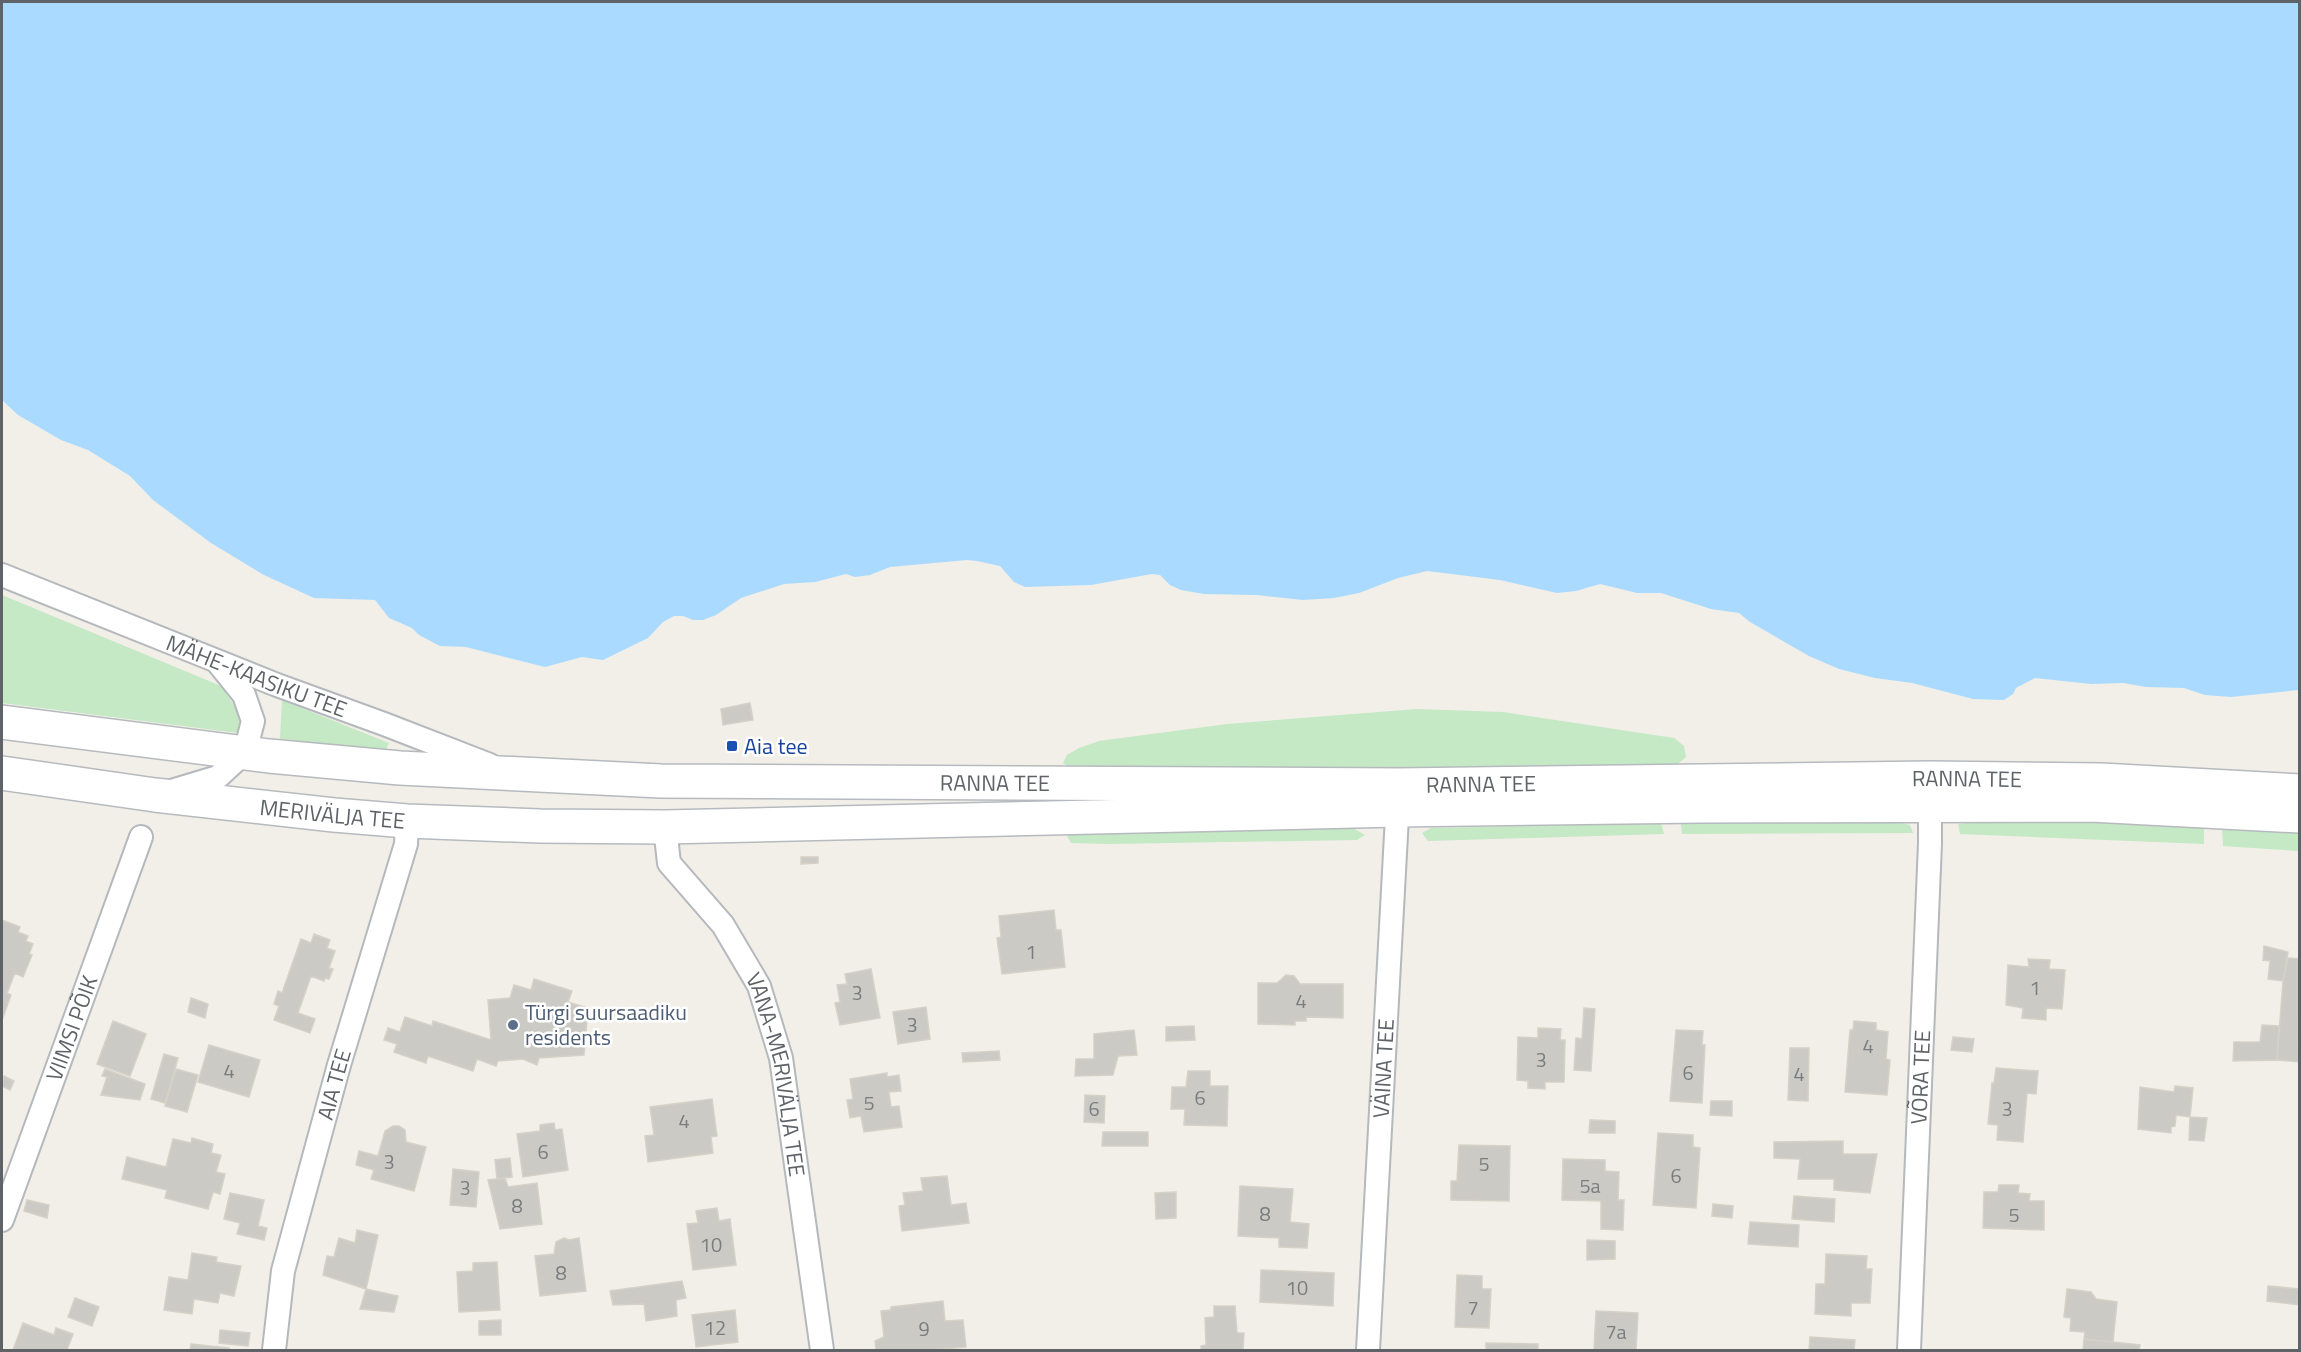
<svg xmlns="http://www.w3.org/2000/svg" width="2301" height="1352" viewBox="0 0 2301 1352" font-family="'Titillium Web',sans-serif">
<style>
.green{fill:#c5e8c5}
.water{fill:#aadaff}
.building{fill:#cccac5;stroke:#d6d1c6;stroke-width:1.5}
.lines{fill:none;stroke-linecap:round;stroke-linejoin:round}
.street-casing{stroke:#b5b8bc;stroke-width:26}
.secondary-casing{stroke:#b6babf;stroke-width:36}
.street{stroke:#fff;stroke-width:22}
.secondary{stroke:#fff;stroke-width:33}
.transit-dot{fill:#1a4fb4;stroke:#fff;stroke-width:2}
.service-dot{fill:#5c6f8a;stroke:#fff;stroke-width:2}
.labels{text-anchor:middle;stroke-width:5;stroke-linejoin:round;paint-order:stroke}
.number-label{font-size:20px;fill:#7a7d7f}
.street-label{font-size:22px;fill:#5f6368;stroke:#fff}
.transit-label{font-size:22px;fill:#164399;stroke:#fff;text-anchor:start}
.service-label{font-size:22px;fill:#4e5e75;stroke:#fff;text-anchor:start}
</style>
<rect width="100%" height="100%" fill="#f1efe8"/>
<path class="green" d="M2,595L221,686L240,714L238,733L2,703Z
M282,700L389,743L385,752L280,739Z
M1417,709L1503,712L1674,738L1684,746L1686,757L1674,767L1376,771L1073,770L1063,763L1067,755L1079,748L1099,741L1227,724Z
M1897,822L1910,825L1913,833L1682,834L1681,824Z
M1978,822H2100L2204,828V844L1960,834L1958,824Z
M1661,823L1664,834L1428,841L1422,833L1431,828Z
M1318,825L1353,828L1365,835L1357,840L1108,844L1071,843L1067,836L1073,833Z
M2222,828L2299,833V851L2223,846Z"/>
<path class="water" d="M2,2H2299V690L2231,697L2205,695L2184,688L2146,687L2123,683L2091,684L2035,678L2016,688L2013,694L2004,700L1973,699L1912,683L1875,678L1839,669L1809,656L1750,622L1739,613L1711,609L1661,593H1637L1600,584L1576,591L1557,593L1500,580L1427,571L1398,578L1359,593L1334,598L1303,600L1257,595L1204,594L1181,590L1170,585L1160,575L1152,574L1091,585L1025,587L1014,582L1000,566L977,561L967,560L890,567L870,575L855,577L846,574L815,582L784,584L741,598L716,615L703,620H693L683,616H674L663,622L648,638L603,660L582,657L545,667L466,647L440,646L419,635L412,628L389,618L375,600L314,598L264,575L211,543L153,500L130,476L88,450L61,440L18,415L2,400Z"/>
<path class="building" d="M750,703L753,720L723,725L721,709Z
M801,857H818V863L801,864Z
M1054,910L1056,930H1061L1065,967L1002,974L997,938L1001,937L999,916Z
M2,920L20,927L18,932L28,936L26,941L33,944L29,954L32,955L23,977L15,973L7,993L11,995L2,1020Z
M314,934L330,940L327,948L335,951L329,968L333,969L329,979L325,978L324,981L311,976L298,1013L315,1019L310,1033L274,1020L279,1006L274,1004L278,991L282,993L301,939L311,943Z
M2264,946L2288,952L2283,981L2268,979L2270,961L2263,960Z
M2288,958L2300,959L2298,1049H2300V1062L2277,1060L2283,981Z
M2028,959L2050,960L2049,969L2065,970L2062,1009L2046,1008V1020L2022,1018L2023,1008L2006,1005L2008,965L2029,967Z
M871,969L880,1018L840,1025L835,1003L840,1002L837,985L847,984L845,974Z
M1286,975L1294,976L1300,984H1343V1018L1306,1017V1021H1295V1025L1258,1024V983H1277Z
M534,979L572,991L568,1002L588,1008L584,1055L539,1058L537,1065L523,1059L498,1061L496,1066L477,1059L473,1071L428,1056L426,1063L394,1052L397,1044L384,1040L388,1028L400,1032L405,1017L432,1026L433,1021L491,1040L488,1000L510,998L514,985L531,990Z
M191,998L208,1004L205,1018L188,1012Z
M926,1007L930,1039L898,1044L893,1012Z
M1584,1008L1595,1009L1591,1071L1574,1070L1576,1038L1582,1039Z
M113,1021L146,1034L130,1076L97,1064Z
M1854,1021L1876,1023V1030L1888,1032L1886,1059L1890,1060L1887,1095L1845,1092L1850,1030H1853Z
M2262,1025L2279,1026L2277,1060L2233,1061L2234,1042H2260Z
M1194,1026L1195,1040L1166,1041V1027Z
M1538,1028L1561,1029L1560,1040H1565L1564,1082H1545V1089L1528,1088V1081L1517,1080L1518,1037L1538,1038Z
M1134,1030L1137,1055L1118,1056L1113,1075L1075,1076L1076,1059H1094V1034Z
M1676,1030L1703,1031L1702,1045H1705L1702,1103L1670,1101Z
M1953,1037L1974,1039L1972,1052L1951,1050Z
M209,1045L260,1060L249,1097L198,1082Z
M1790,1048H1809L1808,1101L1788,1100Z
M999,1051L1000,1060L963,1062L962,1053Z
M164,1054L178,1058L165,1103L151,1099Z
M1996,1068L2038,1071L2036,1094L2027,1093L2023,1142L1997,1140L1998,1125L1988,1124L1992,1083H1994Z
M105,1069L145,1084L140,1100L101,1095L107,1077L102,1076Z
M176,1069L198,1075L187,1112L165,1106Z
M1188,1071H1210V1086H1228L1227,1126L1184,1125L1185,1109H1171L1172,1087H1186Z
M887,1073V1077L899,1075L901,1091L889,1092L891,1107L899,1106L902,1127L864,1132L861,1116L850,1118L847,1100L853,1099L850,1079Z
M4,1076L14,1081L10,1090L2,1086Z
M2175,1086L2193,1088L2190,1117L2176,1115L2175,1126L2171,1127V1133L2138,1129L2140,1087L2174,1092Z
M1085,1095L1105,1096L1104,1123L1084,1122Z
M712,1099L717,1136L711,1137L713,1153L648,1162L645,1136L654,1135L650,1107Z
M1711,1101H1732V1116L1710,1115Z
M2190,1117L2207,1118L2204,1141L2189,1140Z
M1590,1120L1615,1121V1133H1589Z
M554,1123L555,1130L562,1129L568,1170L523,1177L517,1134L540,1131V1125Z
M393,1126H399L405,1130L406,1142L426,1147L414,1191L371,1179L374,1170L356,1165L359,1151L378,1156L385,1131Z
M1103,1132H1148V1146H1102Z
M1658,1133L1693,1135V1147L1700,1148L1696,1208L1653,1205Z
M192,1138L213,1144L211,1153L221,1155L216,1172L225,1174L220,1194L213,1192L208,1209L165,1198L167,1190L122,1179L127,1157L166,1167L173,1139L191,1143Z
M1843,1141V1154H1877L1870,1193L1834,1190V1179H1798L1800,1159L1774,1158V1142Z
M1459,1145L1510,1146L1509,1201L1451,1200V1181H1457Z
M510,1158L512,1177L497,1179L495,1160Z
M1563,1159L1605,1160V1171L1619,1172L1618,1200H1624L1623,1230L1601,1229V1201L1562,1200Z
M453,1169L479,1172L476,1207L450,1205Z
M947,1176L951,1205L966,1203L969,1223L902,1231L899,1206L905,1205L903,1193L923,1191L921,1178Z
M505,1178L508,1187L537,1183L542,1224L500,1229L488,1180Z
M1999,1185H2019L2018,1193L2030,1194L2029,1201H2044V1230L1983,1228L1984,1192H1998Z
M1240,1186L1293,1189L1290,1222L1309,1224L1307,1248L1279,1247V1238L1238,1236Z
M1176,1192V1218L1156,1219L1155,1193Z
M230,1193L264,1200L258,1226L267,1228L264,1240L237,1234L240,1223L224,1219Z
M1794,1196L1835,1199L1834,1222L1792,1219Z
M27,1200L49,1205L47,1218L24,1211Z
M1713,1204L1733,1206L1732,1218L1712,1216Z
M717,1208L719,1221L730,1219L736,1265L693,1270L687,1224L698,1223L696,1211Z
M1750,1222L1799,1225L1798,1247L1748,1244Z
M357,1230L378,1235L366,1289L323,1275L327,1256L334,1257L339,1238L355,1243Z
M564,1238L569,1240L579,1238L586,1291L540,1296L535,1256L554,1254L556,1242Z
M1587,1240L1615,1241V1259L1587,1260Z
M192,1253L217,1257L216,1262L241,1266L234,1296L220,1293L218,1303L194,1299L192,1314L164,1310L169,1277L188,1280Z
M1826,1254L1867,1256L1866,1269H1872L1870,1303H1851V1316L1815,1314L1816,1284H1825Z
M497,1262L500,1310L459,1312L457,1272L473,1271V1263Z
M1261,1270L1334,1273L1333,1306L1260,1302Z
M1457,1275L1482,1276V1289H1491L1489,1328L1455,1327Z
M682,1281L686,1298L676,1300L677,1316L646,1321L644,1304L613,1305L610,1291Z
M2268,1286L2300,1289V1305L2267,1301Z
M366,1289L398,1296L394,1312L360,1309Z
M2067,1289L2091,1292L2096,1299L2117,1302L2113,1342L2084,1339L2085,1332L2070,1331L2071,1318L2064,1317Z
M75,1298L99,1307L92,1326L68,1317Z
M943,1301L945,1321L963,1320L966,1347L928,1350H876L875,1341L884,1337L881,1311L891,1310V1307Z
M1214,1306H1235L1237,1333H1244L1243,1350H1201V1346L1206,1345L1205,1318L1214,1317Z
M735,1310L738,1342L696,1347L692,1315Z
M1596,1311L1638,1313L1636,1350H1594Z
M501,1320V1335H479V1321Z
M23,1323L54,1335L56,1328L73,1334L67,1350H13Z
M220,1330L250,1333L248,1346L219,1343Z
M1810,1337L1855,1340L1854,1350H1809Z
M2084,1339L2140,1345L2139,1350H2083Z
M1486,1343L1538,1344V1350H1486Z
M191,1344L229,1348V1350H190Z"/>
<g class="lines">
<g class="street-casing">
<g id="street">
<path id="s1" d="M2,575L277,685L384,724L490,765"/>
<path d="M168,792L218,777L245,752L253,721L244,695L219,664"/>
<path id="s2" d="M665,827L669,863L723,925L759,986L781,1058L822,1350"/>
<path id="s3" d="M2,1220L141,837"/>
<path id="s4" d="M274,1350L283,1271L339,1065L406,844L407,821"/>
<path id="s5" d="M1368,1350L1398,798"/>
<path id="s6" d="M1909,1350L1930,843V791"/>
</g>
</g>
<g class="secondary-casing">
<g id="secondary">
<path id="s7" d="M2,722L269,756L400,768L661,781L1399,785L1930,778L2101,780L2300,791"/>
<path id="s8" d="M2,773L155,795L334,815L407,821L540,826L665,827L1397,810L1701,806L2091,805L2300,816"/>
</g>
</g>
<use href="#street" class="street"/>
<use href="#secondary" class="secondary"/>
</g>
<rect class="transit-dot" x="726" y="740" width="12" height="12" rx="3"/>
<circle class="service-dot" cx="513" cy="1025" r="6"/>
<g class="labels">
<g class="number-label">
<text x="1031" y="959">1</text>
<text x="2035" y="995">1</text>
<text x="857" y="1000">3</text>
<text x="1301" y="1008">4</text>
<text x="912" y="1032">3</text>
<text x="1868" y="1053">4</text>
<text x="1541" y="1067">3</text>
<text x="229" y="1078">4</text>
<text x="1688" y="1080">6</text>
<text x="1799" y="1081">4</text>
<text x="1200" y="1105">6</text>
<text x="869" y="1110">5</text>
<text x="1094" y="1116">6</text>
<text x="2007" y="1116">3</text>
<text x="684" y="1128">4</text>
<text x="543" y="1159">6</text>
<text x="389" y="1169">3</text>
<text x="1484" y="1171">5</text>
<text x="1676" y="1183">6</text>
<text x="1590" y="1193">5a</text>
<text x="465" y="1195">3</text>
<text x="517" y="1213">8</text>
<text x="1265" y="1221">8</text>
<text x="2014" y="1222">5</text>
<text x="711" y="1252">10</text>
<text x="561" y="1280">8</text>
<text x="1297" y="1295">10</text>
<text x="1473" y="1315">7</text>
<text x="715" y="1335">12</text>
<text x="924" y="1336">9</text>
<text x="1616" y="1339">7a</text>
</g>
<g class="street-label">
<text dy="8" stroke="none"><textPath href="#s1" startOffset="274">MÄHE-KAASIKU TEE</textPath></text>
<text dy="8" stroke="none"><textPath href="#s7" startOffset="1968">RANNA TEE</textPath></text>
<text dy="8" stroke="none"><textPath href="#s7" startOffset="996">RANNA TEE</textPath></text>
<text dy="8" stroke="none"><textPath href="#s7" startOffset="1482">RANNA TEE</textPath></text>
<text dy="8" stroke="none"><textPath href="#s8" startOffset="333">MERIVÄLJA TEE</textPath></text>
<text dy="8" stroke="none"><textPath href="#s3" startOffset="204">VIIMSI PÕIK</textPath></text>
<text dy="8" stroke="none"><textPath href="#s5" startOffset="282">VÄINA TEE</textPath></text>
<text dy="8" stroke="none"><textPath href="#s2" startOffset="280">VANA-MERIVÄLJA TEE</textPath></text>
<text dy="8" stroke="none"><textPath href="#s6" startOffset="273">VÕRA TEE</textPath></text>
<text dy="8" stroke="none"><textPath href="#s4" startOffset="273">AIA TEE</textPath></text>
</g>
<g class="transit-label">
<text x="744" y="754">Aia tee</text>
</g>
<g class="service-label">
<text x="525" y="1020">Türgi suursaadiku<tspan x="525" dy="25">residents</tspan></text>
</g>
</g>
<rect width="2301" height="1352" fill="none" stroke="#5f6368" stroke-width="6"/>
</svg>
